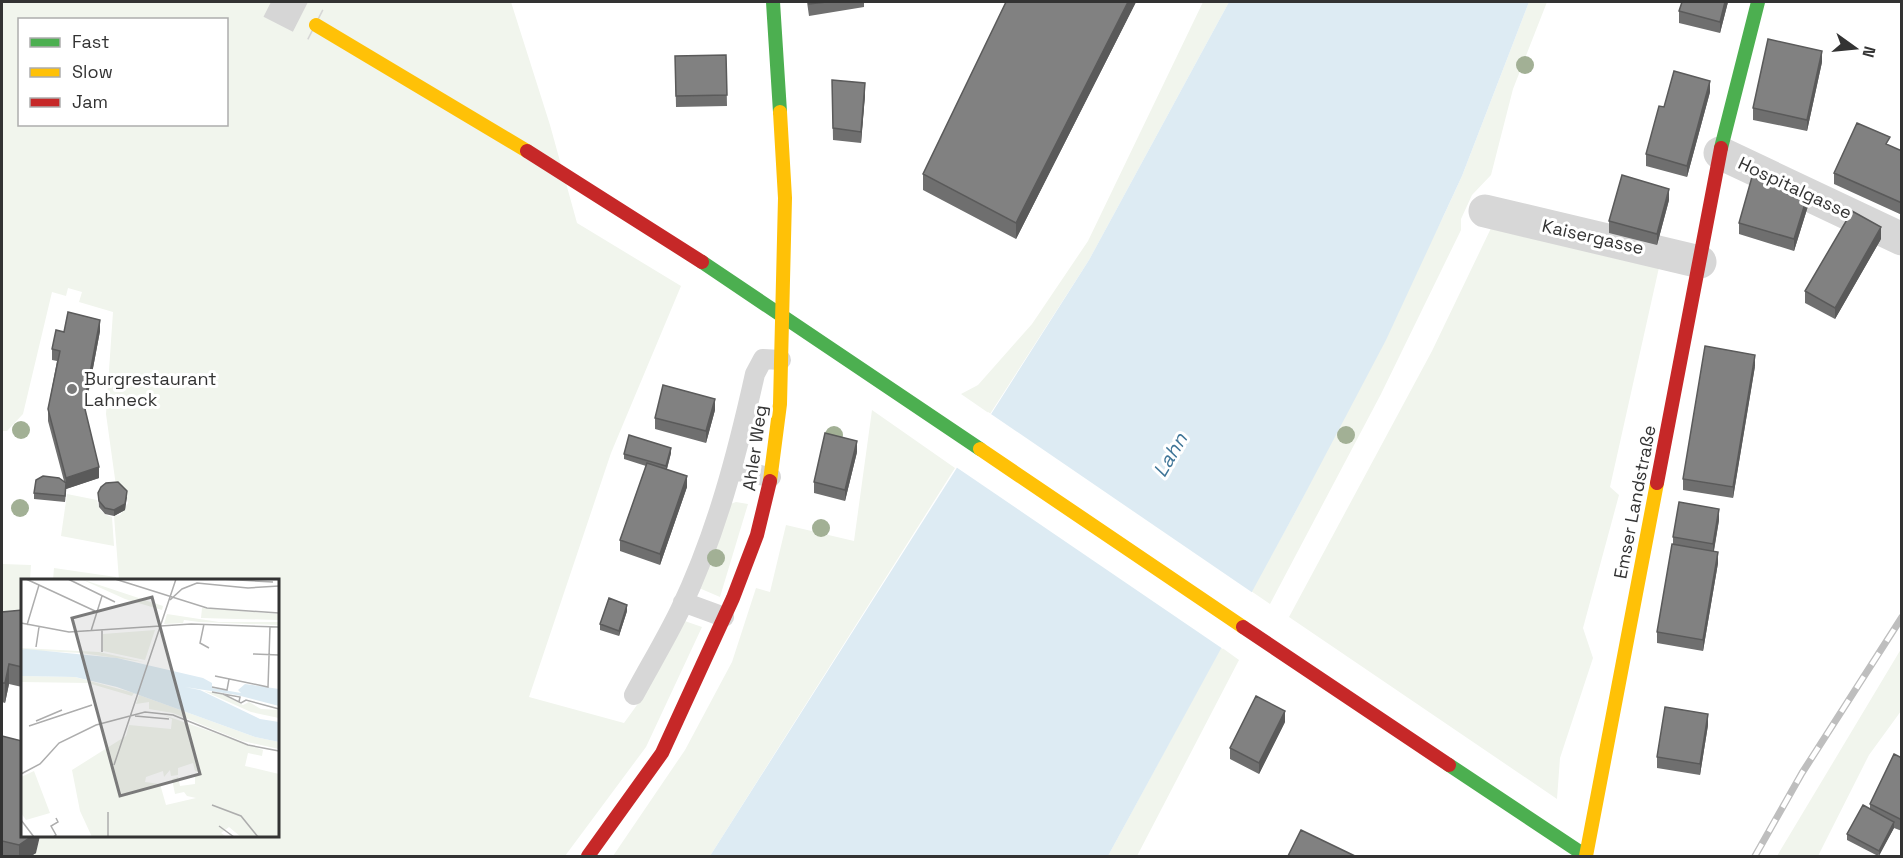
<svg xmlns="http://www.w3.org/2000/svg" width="1903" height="858" viewBox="0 0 1903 858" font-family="'Space Grotesk',sans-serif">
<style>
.green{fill:#f1f5ed;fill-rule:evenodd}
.water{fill:#ddebf3}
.pier{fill:#fff}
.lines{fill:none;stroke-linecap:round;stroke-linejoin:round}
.primary-tunnel{stroke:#d6d6d6;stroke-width:33;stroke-dasharray:33 16;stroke-linecap:butt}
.lane{stroke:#d7d7d7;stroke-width:20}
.street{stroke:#d7d7d7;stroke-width:33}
.fast{stroke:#4caf50;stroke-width:14}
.slow{stroke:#ffc107;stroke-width:14}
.jam{stroke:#c62828;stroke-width:14}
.rail-casing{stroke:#bebebe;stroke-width:7}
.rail{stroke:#fff;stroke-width:4.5;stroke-dasharray:14;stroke-linecap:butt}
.tree{fill:#a2b095}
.wall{fill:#6f6f6f}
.shaded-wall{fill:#5a5a5a}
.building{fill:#818181;stroke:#5a5a5a;stroke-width:1.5}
.poi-dot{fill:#7a7a7a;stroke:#fff;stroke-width:2}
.labels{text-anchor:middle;stroke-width:6;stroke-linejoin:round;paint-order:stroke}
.street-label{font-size:18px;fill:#333;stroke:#fff}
.poi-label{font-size:18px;fill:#333;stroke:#fff;text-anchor:start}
.water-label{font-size:20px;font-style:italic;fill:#3f7597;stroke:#fff}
.inset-road{fill:none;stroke:#adadad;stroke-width:1.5}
.view{fill:#7a7a7a;fill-opacity:0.15;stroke:#7a7a7a;stroke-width:3}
.inset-edge{fill:none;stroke:#333;stroke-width:3}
</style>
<rect width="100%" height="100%" fill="#fff"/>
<path class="green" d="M2,2H511L550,125L577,223L681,286L611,453L529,697L624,723L642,698L679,619L702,627L646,747L565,856H31L36,853L40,836H278V580H119L114,516L120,515L128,503L124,490L116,486L106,414L113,312L79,302L82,292L68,288L66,296L52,292L23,414L7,431H2ZM20,20H226V124H20Z
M1203,2H1229L1089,260L990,414L961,394L978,385L1032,324L1088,241Z
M1529,2H1547L1513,89L1491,175L1472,195L1461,219V230L1381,394L1270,604L1251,591L1297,509L1444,215L1462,176Z
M1493,224L1660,263L1610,487L1619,495L1583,628L1593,658L1560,758L1557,799L1289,617L1432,351Z
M872,410L955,468L710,856H613L685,750L732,662L756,588L770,592L786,525L854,541Z
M67,494L97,500C99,510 102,514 112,517L114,546L61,536Z
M736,502L748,504L720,597L699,588L727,505Z
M2,564L31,565L30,580H22V629L2,631Z
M54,568L116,577L117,580H53Z
M1221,647L1239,660L1137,856H1108Z
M1901,649V711L1869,755L1818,856H1777Z"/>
<path class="water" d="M1229,2H1529L1462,176L1386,340L1297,509L1108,856H710L1089,260Z"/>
<path class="pier" d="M988,412L1253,593L1223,649L953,465Z"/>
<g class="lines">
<path class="primary-tunnel" d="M271,2L316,25"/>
<path class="lane" d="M732,470L771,477
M683,602L724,617
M634,695C649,667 666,639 680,610C716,535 737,455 755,374L763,359L781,360"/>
<path class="street" d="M1720,153L1902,239
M1485,211L1700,262"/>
<path class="fast" d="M773,2L780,112
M1721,148L1758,2
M702,262L980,449
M1449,765L1586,856"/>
<path class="slow" d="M316,25L527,151
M980,449L1243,627
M770,481L780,404L785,198L780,112
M1586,856L1657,483"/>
<path class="jam" d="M527,151L702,262
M1657,483L1721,148
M1243,627L1449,765
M588,856L662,753L733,598L757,535L770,481"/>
<g class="rail-casing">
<path id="rail" d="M1755,856L1802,773L1902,617"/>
</g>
<use href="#rail" class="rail"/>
</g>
<g class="tree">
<circle cx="1525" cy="65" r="9"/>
<circle cx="21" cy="430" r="9"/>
<circle cx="834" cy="435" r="9"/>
<circle cx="1346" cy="435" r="9"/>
<circle cx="20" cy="508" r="9"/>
<circle cx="821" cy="528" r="9"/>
<circle cx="716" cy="558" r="9"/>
</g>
<path class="wall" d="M807,2H864V7L809,16Z
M1136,2L1016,239L923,190V174Z
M1682,2H1728L1720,33L1679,23V11Z
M726,55L727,106L676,107L675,56Z
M1822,62L1807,131L1753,120V108Z
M832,80L865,95L861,143L833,140Z
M1710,92L1687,177L1646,166V154L1664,107Z
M1902,151V215L1834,184V173Z
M1669,200L1657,245L1609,233V221Z
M1808,206L1794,251L1739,234V223Z
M1881,239L1835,319L1805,303V291Z
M100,331L85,410L99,478L66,489L65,502L34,499V493L64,481L48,421V409L57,361L52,360V349L64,332Z
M1755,366L1733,498L1683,490V479Z
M715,410L706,443L655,429V418Z
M857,452L845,501L814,493V482Z
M671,453L667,469L687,487L660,565L620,551V540L646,466L624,459V454Z
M98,493L127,497L125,510L114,516L105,514L99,507Z
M1719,520L1714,551L1718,563L1703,651L1657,643V632L1673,544V537Z
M22,610V687L9,684L5,703L2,702V612Z
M627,611L619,636L600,630V624Z
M1285,722L1259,774L1230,759V748Z
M1708,725L1700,775L1657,768V757Z
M2,736L36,853L31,856H2Z
M1902,758V831L1894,828L1878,856L1847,840V834L1870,808V804Z"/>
<path class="shaded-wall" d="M1128,2H1136L1016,239V223Z
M1725,2H1728L1720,33V22Z
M1822,51V62L1807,131V120Z
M1710,81V92L1687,177V166Z
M865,83V95L861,143V132Z
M1669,189V200L1657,245V234Z
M1808,194V206L1794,251V239Z
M1881,227V239L1835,319V308Z
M100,320V331L84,416V405Z
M1755,355V366L1733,498V487Z
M715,399V410L706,443V431Z
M857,441V452L845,501V490Z
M671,448V453L666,472V466Z
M99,467V478L66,489L65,502L66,478Z
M687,476V487L660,565V554Z
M127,491L125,510L114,516V510Z
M1719,509V520L1713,555V544Z
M1718,552V563L1703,651V640Z
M627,605V611L619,636V631Z
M9,664V684L5,703V683Z
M1285,711V722L1259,774V763Z
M1708,714V725L1700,775V764Z
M1894,822V828L1879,856V851Z
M32,836H40L36,853L31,856H19V845Z"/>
<path class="building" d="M809,2H827L809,4Z
M1006,2H1128L1016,223L923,174Z
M1682,2H1725L1720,22L1679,11Z
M1768,39L1822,51L1807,120L1753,108Z
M726,55L727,95L676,96L675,56Z
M1674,71L1710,81L1687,166L1646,154L1659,106L1664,107Z
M832,80L865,83L861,132L833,128Z
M1857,123L1890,137L1886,144L1902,151V203L1834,173Z
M1622,175L1669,189L1657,234L1609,221Z
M1752,177L1808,194L1794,239L1739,223Z
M1852,211L1881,227L1835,308L1805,291Z
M68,312L100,320L84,405L99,467L66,478L48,409L60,351L52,349L56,330L64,332Z
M1705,346L1755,355L1733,487L1683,479Z
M663,385L715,399L706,431L655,418Z
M825,433L857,441L845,490L814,482Z
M629,435L671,448L666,466L624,454Z
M647,463L687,476L660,554L620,540Z
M43,476L59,478L66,483L65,496L34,493L36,480Z
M118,482L127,491L125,504L114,510L105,508L99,501L98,493L101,487L106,483Z
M1679,502L1719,509L1713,544L1673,537Z
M1672,544L1718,552L1703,640L1657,632Z
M609,598L627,605L619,631L600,624Z
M22,610V667L9,664L5,683H2V612Z
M1256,696L1285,711L1259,763L1230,748Z
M1665,707L1708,714L1700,764L1657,757Z
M2,736L22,741V836H32L19,845L2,841Z
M1894,754L1902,758V820L1870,804Z
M1863,805L1894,822L1879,851L1847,834Z
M1301,830L1355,856H1288Z"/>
<circle class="poi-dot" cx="72" cy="389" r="6"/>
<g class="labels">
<g class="street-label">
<text transform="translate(1795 188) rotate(25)" y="6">Hospitalgasse</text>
<text transform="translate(1593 237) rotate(13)" y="6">Kaisergasse</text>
<text transform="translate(755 448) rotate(-82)" y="6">Ahler Weg</text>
<text transform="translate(1635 502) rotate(-79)" y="6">Emser Landstraße</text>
</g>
<g class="poi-label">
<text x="84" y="385">Burgrestaurant<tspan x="84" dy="21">Lahneck</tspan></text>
</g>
<g class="water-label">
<text transform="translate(1170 455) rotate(-60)" y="7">Lahn</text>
</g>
</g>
<g transform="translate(21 579)">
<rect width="258" height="258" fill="#fff"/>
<path d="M60,0L142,27L141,31L104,20ZM181,29L258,35V41L180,39ZM146,35L198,43H258V46L178,43L163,41L162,44L143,45ZM134,51L124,81L82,72V55ZM0,69L78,73L123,83L60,74L0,71ZM0,97L54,98L113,114L111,117L67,104L0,103ZM183,112L201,115L222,126L228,123L240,130L258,131V139L230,133ZM118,116L234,158L258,163V170L221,162L152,134L128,130V123L115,125ZM140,135L242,171L241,177L227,174L224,187L258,195V258H220L208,248L200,254L206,258H71L59,232L51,191L105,157L108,146L150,150L151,140ZM172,184L174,192L179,193L174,197V205L159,207L157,198L151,200L154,215L163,213L166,217L175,219L145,226L139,205L124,203L125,198L142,192L143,198L149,191L150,197L157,196V189ZM13,192L29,234L5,241L0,234V198Z" fill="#f1f5ed" fill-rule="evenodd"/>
<path d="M5,70L96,79L182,99L191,104V109L220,114L217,111L224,105L258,110V127L216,116L164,108L179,111L239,140L258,143V163L234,158L96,108L54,98L0,97V71Z" fill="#ddebf3"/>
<path class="inset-road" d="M5,0L74,32M47,0L94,23M94,0L186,29L258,34M200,0L252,3M149,21L161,10L176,4L227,9L258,7M143,36L155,0M0,44L48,53L170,45L258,48M183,45L179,64L188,69M6,46L18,6M81,51V73M70,52L81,17M15,68L18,48M232,75L258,76M194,97L247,108L249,48M191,108L206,111L208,100M191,113L219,118L218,123M202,115L220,124L225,121L258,130M114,137L148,140M15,142L41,131M8,147L71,126M93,186L143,36M0,195L19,185L38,164L75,146L124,133L152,136L227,166L258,172M191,226L220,237L237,258M87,233V258M0,241L13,258M198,247L213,258M32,258L35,256L30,247L37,243L35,239"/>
<path class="view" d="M131,18L179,195L99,217L51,39Z"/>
<rect width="258" height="258" class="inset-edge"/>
</g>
<rect width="1903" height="858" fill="none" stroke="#333333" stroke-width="6"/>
<rect x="18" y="18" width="210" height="108" fill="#ffffff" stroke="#adadad" stroke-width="1.5"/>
<rect x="30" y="38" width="30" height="9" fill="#4caf50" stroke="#adadad" stroke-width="1.5"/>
<text x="72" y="48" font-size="18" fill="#333333">Fast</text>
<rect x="30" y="68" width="30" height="9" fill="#ffc107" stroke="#adadad" stroke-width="1.5"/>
<text x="72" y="78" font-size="18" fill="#333333">Slow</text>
<rect x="30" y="98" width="30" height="9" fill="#c62828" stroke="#adadad" stroke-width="1.5"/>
<text x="72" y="108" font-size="18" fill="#333333">Jam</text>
<g transform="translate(1855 48) rotate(105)" stroke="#ffffff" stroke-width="4.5" paint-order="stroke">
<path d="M0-4.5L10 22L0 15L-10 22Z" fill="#333333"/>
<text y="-9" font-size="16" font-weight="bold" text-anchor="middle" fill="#333333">N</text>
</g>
</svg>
